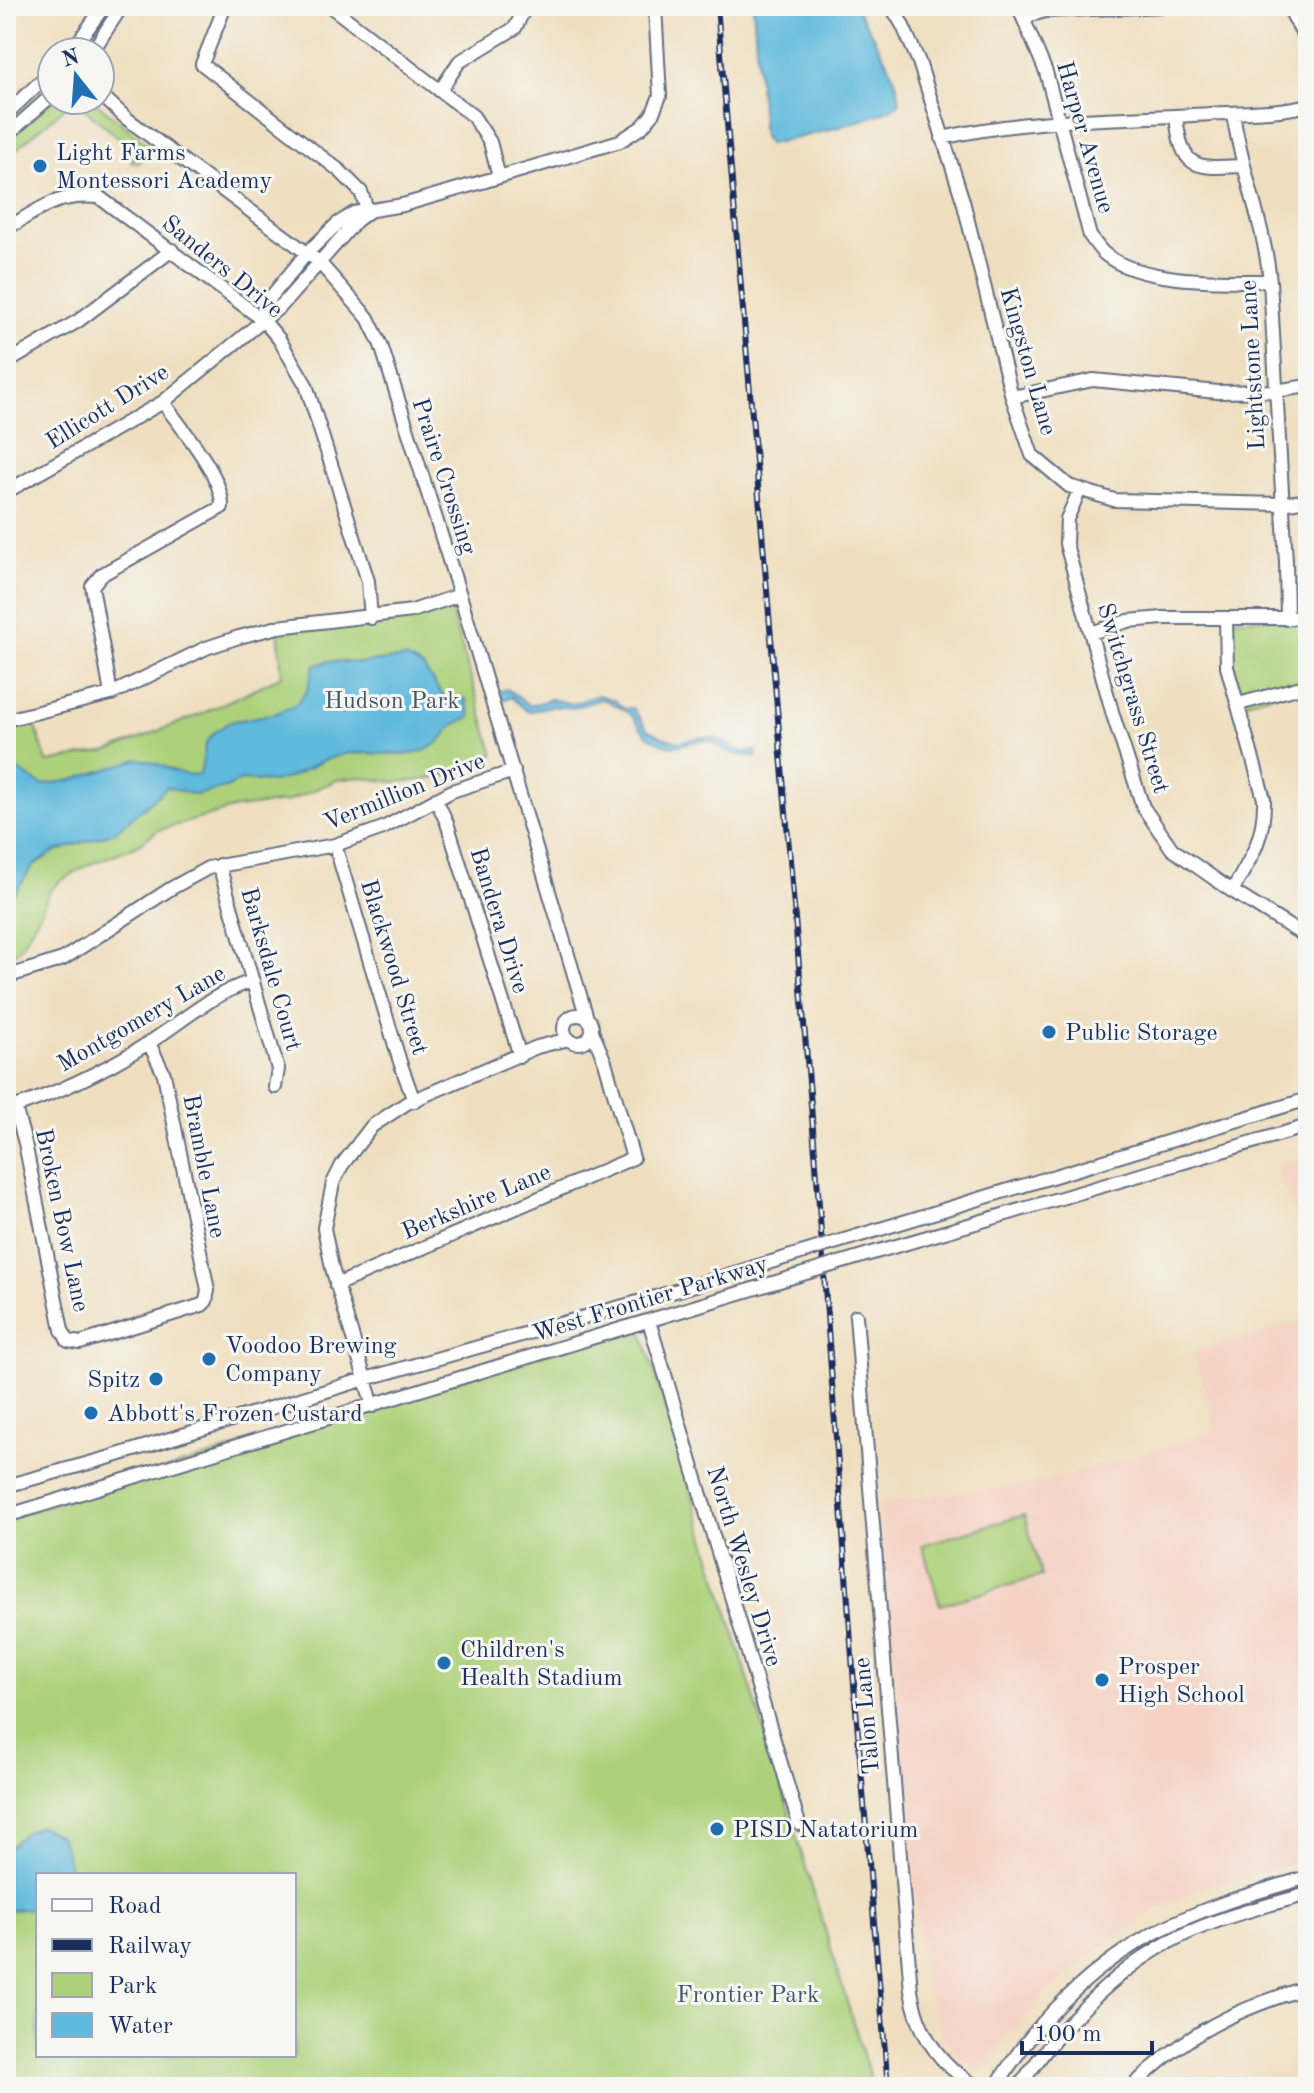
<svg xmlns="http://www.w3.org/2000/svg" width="1314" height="2093" viewBox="0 0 1314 2093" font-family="'Old Standard TT',serif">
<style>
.built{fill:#f5d2c3}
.green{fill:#add17a;stroke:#64806c;stroke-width:2;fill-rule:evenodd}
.water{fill:#60badd;stroke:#3e749e;stroke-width:2}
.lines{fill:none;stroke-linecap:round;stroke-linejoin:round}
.minor-casing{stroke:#656d80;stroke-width:16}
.minor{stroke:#fff;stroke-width:12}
.rail-casing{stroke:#1b2f5e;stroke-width:6}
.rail{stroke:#f6f6f2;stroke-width:3;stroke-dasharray:9;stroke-linecap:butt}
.minor-bridge-casing{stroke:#656d80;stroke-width:16;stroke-linecap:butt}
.minor-bridge{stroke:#fff;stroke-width:12}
.poi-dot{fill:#1f6fb2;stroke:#f6f6f2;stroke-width:3}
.labels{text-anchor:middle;stroke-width:6;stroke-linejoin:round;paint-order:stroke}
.street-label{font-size:24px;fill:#1b2f5e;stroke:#f6f6f2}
.poi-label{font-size:24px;fill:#1b2f5e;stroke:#f6f6f2;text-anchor:start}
.park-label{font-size:24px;fill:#405865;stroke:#f6f6f2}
</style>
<rect width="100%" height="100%" fill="#f6f6f2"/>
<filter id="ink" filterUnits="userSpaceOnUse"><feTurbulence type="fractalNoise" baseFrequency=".0125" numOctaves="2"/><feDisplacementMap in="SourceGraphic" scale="16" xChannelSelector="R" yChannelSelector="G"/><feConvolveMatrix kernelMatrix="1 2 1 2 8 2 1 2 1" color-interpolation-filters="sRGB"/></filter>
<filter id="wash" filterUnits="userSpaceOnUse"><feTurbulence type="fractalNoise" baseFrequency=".006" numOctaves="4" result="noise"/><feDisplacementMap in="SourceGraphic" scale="32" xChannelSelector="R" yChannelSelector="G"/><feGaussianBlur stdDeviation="1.8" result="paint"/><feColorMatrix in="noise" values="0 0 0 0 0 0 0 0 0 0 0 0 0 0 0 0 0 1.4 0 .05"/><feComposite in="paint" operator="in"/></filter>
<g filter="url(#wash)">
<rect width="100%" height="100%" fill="#efdfc0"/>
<path class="built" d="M1308,1155V1241L1274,1165Z
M1308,1320V1858L1197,1890L1158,1909L1103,1946L1046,1993L978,2071L956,2053L943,2037L924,1987L879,1502L1022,1485L1057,1478L1216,1431L1194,1353Z"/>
<path class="green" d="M53,100H93L148,145L149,150L139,163L131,161L136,152L76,102H71L6,158V141Z
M449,605L494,755L453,774L425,780L393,782L360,777L337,780L286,802L236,808L159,830L134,847L90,864L59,882L49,892L42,910L20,948L6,961V725L33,718L47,762L109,751L201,714L282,676L278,627L396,619Z
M1308,618V685L1239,704L1226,619Z
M640,1325L873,2087H6V1518ZM38,1875H294V2055H38Z
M1024,1515L1042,1576L940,1605L922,1545Z"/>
<path class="water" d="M753,6H855C867,28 904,82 899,104C879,119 795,139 768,144L763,137Z
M406,658L423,667L444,697L466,699L471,717L453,725L439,742L426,750L412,754L348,753L324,760L291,777L273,782L241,780L226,788L195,795L167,787L115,832L54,852L33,866L6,905V762L42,785L73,780L138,759C160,760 178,779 200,774L206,743L214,733L229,722L277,713L295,705L307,691L314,666L328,661L359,663Z
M507,689L530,706L550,699L573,704L598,695L614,700L624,709L633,708L647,729L662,737L679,742L702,737L715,738L742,752L756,751L757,757C746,755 736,756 726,751C719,747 718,743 710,741C685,737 682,757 650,737C642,732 639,725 634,718C631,713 609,701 602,699L573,708L550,706L528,712L511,697L499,701L497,692Z
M39,1826L60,1836L67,1855L70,1875H38V1908L10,1910L6,1914V1851L25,1832Z"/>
</g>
<g filter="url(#ink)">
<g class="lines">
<g class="minor-casing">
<path id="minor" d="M225,6L202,64L340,171L361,192L368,212
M330,6L473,116L490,142L499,177
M891,6L902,24L919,62L963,201L1012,397L1032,455L1069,486L1114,500L1281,504L1308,500
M1018,6L1046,72L1090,236C1095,242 1100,251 1106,255C1142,284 1226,281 1270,281
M1288,6L1308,44
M1024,17L1045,11L1164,6
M71,52L104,6
M92,52L122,6
M440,91L459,62L515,28L526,6
M100,94L126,118L319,262L368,318L381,345L460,595L587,1018
M1233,113C1241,170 1264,223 1270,281L1286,562L1287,619
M6,114L52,71
M1176,116C1182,172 1196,168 1244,166
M6,136L52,95
M942,138C1032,117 1119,120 1210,114C1242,112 1277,113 1308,105
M6,229C40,209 57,193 99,197L263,320L279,339L306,385L368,581L371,618
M263,320L270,298L307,253L337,224L354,213L403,205L499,177L620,141L642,127L652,115L660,96L655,6
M6,363L78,321L172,250
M1012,397L1093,380L1218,392L1275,391L1308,386
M1080,489L1067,519L1066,544L1113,715L1143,807L1172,849L1232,891L1308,938
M6,492L163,402L282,305L356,221L368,212
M1226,619L1227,667L1264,799C1265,838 1251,858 1232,891
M1091,633L1128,621L1163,618H1308
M111,694L92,586L101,575L222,507C223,475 181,428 163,402
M1239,704L1308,685
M6,720L111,694L206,648L239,637L278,627L412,611L460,595
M436,799L447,823L520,1056
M335,845L400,1062L414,1101
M219,865L278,1069L275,1087
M6,977L63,959L170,889L208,868L335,845L383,828L452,791L514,771
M564 1029a14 14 0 1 1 28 0a14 14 0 1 1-28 0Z
M15,1107L25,1143L62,1330L68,1341L80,1343L202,1305L206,1301L208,1290L164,1074L149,1043
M6,1110C56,1094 102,1072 147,1044C182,1022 212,993 253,981
M864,1234L1308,1099
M869,1254L1308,1126
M336,1285L633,1158L605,1062L592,1031
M856,1316L911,1991C918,2034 940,2066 978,2087
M649,1321L799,1824
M373,1406L332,1268L324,1228L333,1183L342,1165L372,1126L407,1103L537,1047L569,1039
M6,1486L111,1457L365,1379L652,1298
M6,1516L657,1318
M996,2087C1032,2025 1094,1964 1158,1931C1206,1906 1257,1892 1308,1877
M1019,2087C1057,2030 1117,1967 1179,1937C1220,1917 1265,1906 1308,1894
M1132,2087C1187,2032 1235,2010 1308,1987"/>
</g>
<use href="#minor" class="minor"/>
<g class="rail-casing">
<path id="rail" d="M717,6L816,1164L855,1698L888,2087"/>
</g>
<use href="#rail" class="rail"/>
<g class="minor-bridge-casing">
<path id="minor-bridge" d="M652,1298L864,1234
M657,1318L869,1254"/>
</g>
<use href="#minor-bridge" class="minor-bridge"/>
</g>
</g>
<g class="poi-dot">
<circle cx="40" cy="166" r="8"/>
<circle cx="1049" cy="1032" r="8"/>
<circle cx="209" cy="1359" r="8"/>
<circle cx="156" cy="1379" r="8"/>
<circle cx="91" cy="1413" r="8"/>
<circle cx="444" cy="1663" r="8"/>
<circle cx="1102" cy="1680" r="8"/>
<circle cx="717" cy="1829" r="8"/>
</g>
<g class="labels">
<g class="street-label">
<text transform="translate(1086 137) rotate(74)" y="8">Harper Avenue</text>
<text transform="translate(223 266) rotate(39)" y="8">Sanders Drive</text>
<text transform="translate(1029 361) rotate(74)" y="8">Kingston Lane</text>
<text transform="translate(1252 365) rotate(-93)" y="8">Lightstone Lane</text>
<text transform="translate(107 406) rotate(-32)" y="8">Ellicott Drive</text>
<text transform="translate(445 476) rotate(72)" y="8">Praire Crossing</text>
<text transform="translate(1134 698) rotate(73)" y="8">Switchgrass Street</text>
<text transform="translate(404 791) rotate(-22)" y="8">Vermillion Drive</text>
<text transform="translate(500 920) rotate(73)" y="8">Bandera Drive</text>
<text transform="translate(395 967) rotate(73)" y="8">Blackwood Street</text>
<text transform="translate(272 969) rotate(74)" y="8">Barksdale Court</text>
<text transform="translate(141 1018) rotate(-30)" y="8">Montgomery Lane</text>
<text transform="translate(205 1166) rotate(79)" y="8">Bramble Lane</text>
<text transform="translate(476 1201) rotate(-23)" y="8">Berkshire Lane</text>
<text transform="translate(63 1220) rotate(78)" y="8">Broken Bow Lane</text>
<text transform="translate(650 1298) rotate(-17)" y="8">West Frontier Parkway</text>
<text transform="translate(745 1566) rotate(73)" y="8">North Wesley Drive</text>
<text transform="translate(866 1716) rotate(-95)" y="8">Talon Lane</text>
</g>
<g class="poi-label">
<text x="56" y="160">Light Farms<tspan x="56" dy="28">Montessori Academy</tspan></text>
<text x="1065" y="1040">Public Storage</text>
<text x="225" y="1353">Voodoo Brewing<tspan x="225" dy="28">Company</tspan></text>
<text x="140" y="1387" text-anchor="end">Spitz</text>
<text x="107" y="1421">Abbott's Frozen Custard</text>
<text x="460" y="1657">Children's<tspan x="460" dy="28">Health Stadium</tspan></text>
<text x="1118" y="1674">Prosper<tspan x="1118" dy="28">High School</tspan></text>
<text x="733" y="1837">PISD Natatorium</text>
</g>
<g class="park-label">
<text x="392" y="708">Hudson Park</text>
<text x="748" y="2002">Frontier Park</text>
</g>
</g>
<rect width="1314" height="2093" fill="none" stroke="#f6f6f2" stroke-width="32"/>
<rect x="36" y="1873" width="260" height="184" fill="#f6f6f2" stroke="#9ea6b7" stroke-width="2"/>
<rect x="52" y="1899" width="40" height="12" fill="#ffffff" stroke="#9ea6b7" stroke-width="2"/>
<text x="108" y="1913" font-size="24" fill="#1b2f5e">Road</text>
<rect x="52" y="1939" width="40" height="12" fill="#1b2f5e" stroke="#9ea6b7" stroke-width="2"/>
<text x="108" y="1953" font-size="24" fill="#1b2f5e">Railway</text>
<rect x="52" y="1973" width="40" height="24" fill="#add17a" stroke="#9ea6b7" stroke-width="2"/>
<text x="108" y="1993" font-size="24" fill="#1b2f5e">Park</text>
<rect x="52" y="2013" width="40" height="24" fill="#60badd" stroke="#9ea6b7" stroke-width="2"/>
<text x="108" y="2033" font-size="24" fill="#1b2f5e">Water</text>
<g transform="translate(76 76) rotate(343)"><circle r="38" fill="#f6f6f2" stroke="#9ea6b7" stroke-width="2"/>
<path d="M0-6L14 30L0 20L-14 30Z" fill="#1f6fb2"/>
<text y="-12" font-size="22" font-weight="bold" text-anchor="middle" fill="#1b2f5e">N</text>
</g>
<path d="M1022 2041v12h130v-12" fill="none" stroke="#1b2f5e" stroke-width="4"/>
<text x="1034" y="2041" font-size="24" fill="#1b2f5e" stroke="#f6f6f2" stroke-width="6" paint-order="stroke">100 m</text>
</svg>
